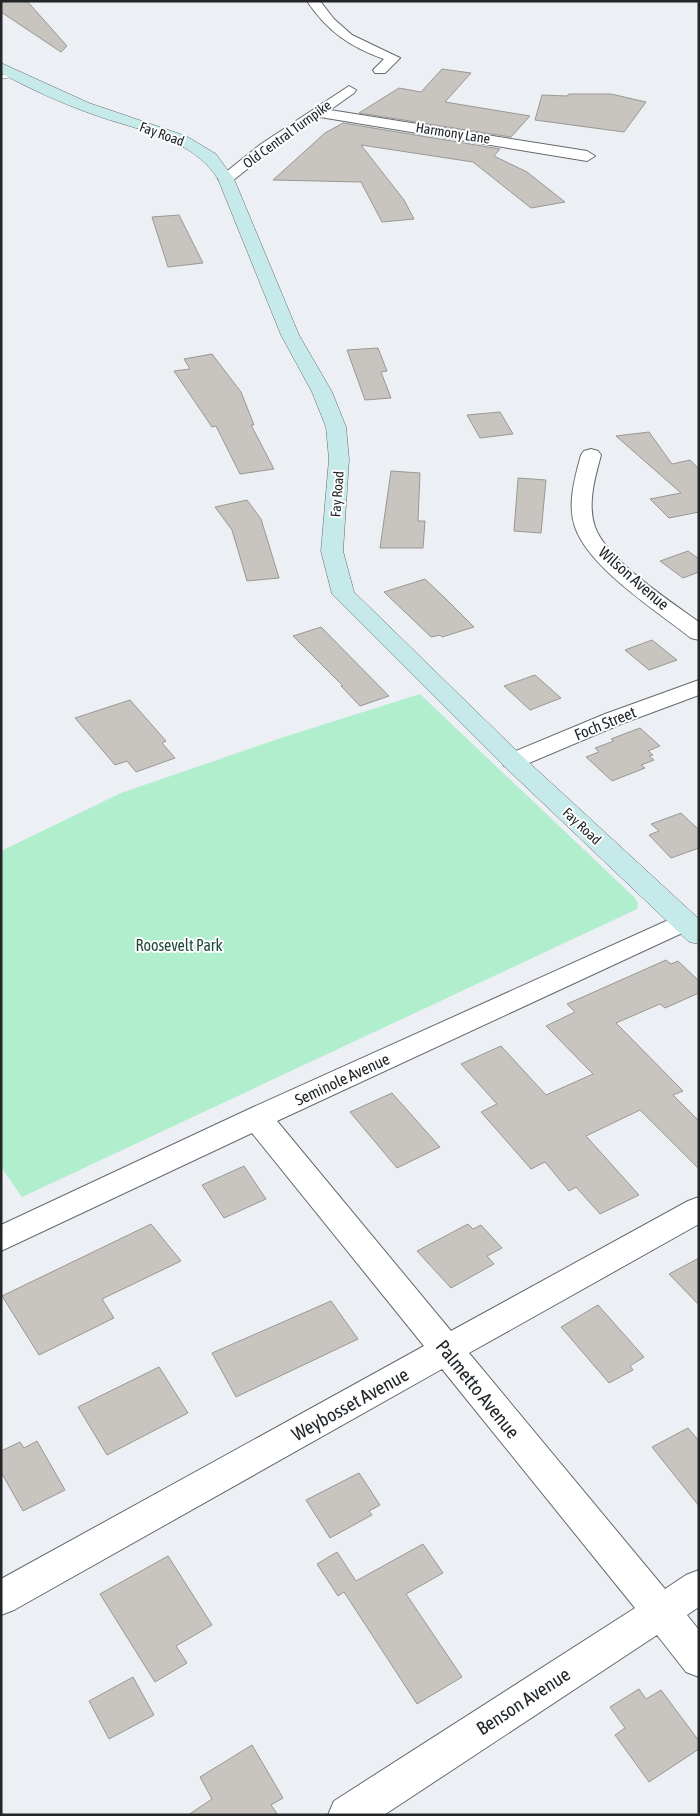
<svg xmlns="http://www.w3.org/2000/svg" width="700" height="1816" viewBox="0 0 700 1816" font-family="'Asap Condensed',sans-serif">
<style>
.green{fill:#b1eecd}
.building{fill:#c8c5c0;stroke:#9b9793}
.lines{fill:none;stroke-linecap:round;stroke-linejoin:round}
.lane-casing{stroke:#66696d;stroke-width:1}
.street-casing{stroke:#66696d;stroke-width:2}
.secondary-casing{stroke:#66696d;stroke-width:1}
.lane{fill:#fff;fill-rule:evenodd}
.street{fill:#fff;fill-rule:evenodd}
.secondary{fill:#c6e9ea;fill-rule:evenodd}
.labels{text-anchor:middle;stroke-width:4;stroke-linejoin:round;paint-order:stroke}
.far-street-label{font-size:14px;fill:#232526;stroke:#fbfdff}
.street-label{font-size:16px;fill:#232526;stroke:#fbfdff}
.park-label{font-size:16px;fill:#1f4935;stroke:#fbfdff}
.near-street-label{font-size:19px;fill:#232526;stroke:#fbfdff}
</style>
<rect width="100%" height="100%" fill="#eceff4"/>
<path class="green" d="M420,694L635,898L638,903L637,909L22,1197L1,1167V851L121,793L284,737Z"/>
<path class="building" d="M1,1H27L67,46L61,52L1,12Z
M442,69L471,73L445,102L530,116L511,137L359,113L399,88L421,92Z
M569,94H611L646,102L624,132L535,120L542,95L567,96Z
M343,123L500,149L494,156L527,172L565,202L531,208L473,162L361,145L404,200L414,219L382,222L361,182L273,180L325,133Z
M179,215L203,263L168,267L152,217Z
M378,348L387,371L381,372L391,398L365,400L347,350Z
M212,354L241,392L254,425H251L274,469L240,474L216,426L212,427L174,371L190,369L184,359Z
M500,412L513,434L480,438L467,415Z
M649,432L672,464L690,460L699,469V512L669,518L650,499L681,493L616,436Z
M391,471L420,473L418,521H425L423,548H380Z
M518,478L546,480L541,533L514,531Z
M247,500L261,519L279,578L247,581L232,530L215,507Z
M688,551L699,559V572L683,578L660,561Z
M425,579L446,599L474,627L442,637L440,635L431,637L384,592Z
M321,627L389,696L360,706L341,686H343L293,636Z
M652,640L677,660L649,670L625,650Z
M535,675L561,698L530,710L504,686Z
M130,700L166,741L162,743L175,758L136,772L127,761L115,765L75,718Z
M640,728L660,746L648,751L653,755L649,756L654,760L641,765L645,768L612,781L586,757L599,752L595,748L614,741L611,739Z
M681,813L699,830V848L671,858L649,835L659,831L651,824Z
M666,960L671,964L678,961L699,981V993L665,1008L660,1004L616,1023L683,1091L673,1095L699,1121V1169L640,1110L586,1136L639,1195L600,1214L576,1187L569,1191L545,1162L531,1169L481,1112L497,1104L461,1064L501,1046L546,1095L593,1074L546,1026L575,1012L567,1004Z
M392,1093L440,1147L397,1168L350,1112Z
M244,1166L266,1199L224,1218L202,1185Z
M151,1224L181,1261L102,1299L114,1318L39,1355L2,1296Z
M468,1224L473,1229L481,1225L502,1248L487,1256L494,1264L451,1288L417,1251Z
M699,1258V1305L669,1274Z
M331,1301L358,1339L236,1397L212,1353Z
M598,1305L644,1357L630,1366L633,1370L609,1383L561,1327Z
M159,1367L188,1413L107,1455L78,1407Z
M688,1428L699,1441V1506L652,1447Z
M37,1441L65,1490L23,1511L1,1472V1451L20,1442L24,1448Z
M359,1473L380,1505L369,1511L372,1515L330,1538L306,1500Z
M423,1544L443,1573L406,1594L462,1677L417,1704L344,1592L338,1596L317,1564L337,1552L356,1581Z
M168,1556L212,1625L176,1646L187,1663L155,1682L100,1594Z
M133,1677L154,1715L109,1739L89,1701Z
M639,1689L646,1699L661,1690L699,1741V1749L649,1782L615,1735L625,1728L610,1707Z
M252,1745L283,1798L271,1805L278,1815H188L212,1799L200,1777Z"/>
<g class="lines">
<g class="lane-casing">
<path id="lane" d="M14,72H17V76L1,79V75Z"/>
</g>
<g class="street-casing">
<path id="street" d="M307,1H320L334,19L352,35L400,58L385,73H375L373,70L384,59C350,47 327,31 307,1Z
M349,86L356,90L354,93L330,110L587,151L595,156L587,161L320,117L271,150L231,182H221L218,179L221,176L261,144Z
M591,449L598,451L601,455C595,477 587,504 595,527C607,560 670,601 699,622V640L691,638C657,611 589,568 575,527C567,504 575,477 581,455L584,451Z
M699,680V695L621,724L522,766L513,768L504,766L501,761L504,756L605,714Z
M684,913L693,916L697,922L693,928L277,1121L451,1331L688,1201L699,1197V1224L469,1353L665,1589L686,1575L699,1570V1607L687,1615L699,1630V1677L686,1672L657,1635L384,1815H328L334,1801L635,1608L442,1369L14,1610L1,1615V1579L424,1346L252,1133L1,1251V1225L247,1110Z"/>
</g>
<g class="secondary-casing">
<path id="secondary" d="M1,63L89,103L186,136L216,154L234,179L299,335L332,392L346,427L349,459L343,551L354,592L522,756L699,919V944L689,942L504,766L332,594L321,551L329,459L326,427L312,392L281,335L218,179C192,137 135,130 92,114C61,103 30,89 1,73Z"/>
</g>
<use href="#lane" class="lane"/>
<use href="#street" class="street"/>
<use href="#secondary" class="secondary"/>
</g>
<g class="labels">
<g class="far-street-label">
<text transform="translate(453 133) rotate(9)" y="5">Harmony Lane</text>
<text transform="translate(162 134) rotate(20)" y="5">Fay Road</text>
<text transform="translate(287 134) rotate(-36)" y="5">Old Central Turnpike</text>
<text transform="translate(337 494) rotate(-86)" y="5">Fay Road</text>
<text transform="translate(582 826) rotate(43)" y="5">Fay Road</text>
</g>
<g class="street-label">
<text transform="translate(634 578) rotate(41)" y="6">Wilson Avenue</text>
<text transform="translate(605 723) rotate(-22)" y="6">Foch Street</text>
<text transform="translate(342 1079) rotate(-25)" y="6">Seminole Avenue</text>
</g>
<g class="park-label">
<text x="179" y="951">Roosevelt Park</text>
</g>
<g class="near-street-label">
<text transform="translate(478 1389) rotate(51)" y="7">Palmetto Avenue</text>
<text transform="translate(350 1404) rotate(-29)" y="7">Weybosset Avenue</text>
<text transform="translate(523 1701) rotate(-33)" y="7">Benson Avenue</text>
</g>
</g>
<rect width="700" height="1816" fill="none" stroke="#232526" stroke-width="5"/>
</svg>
